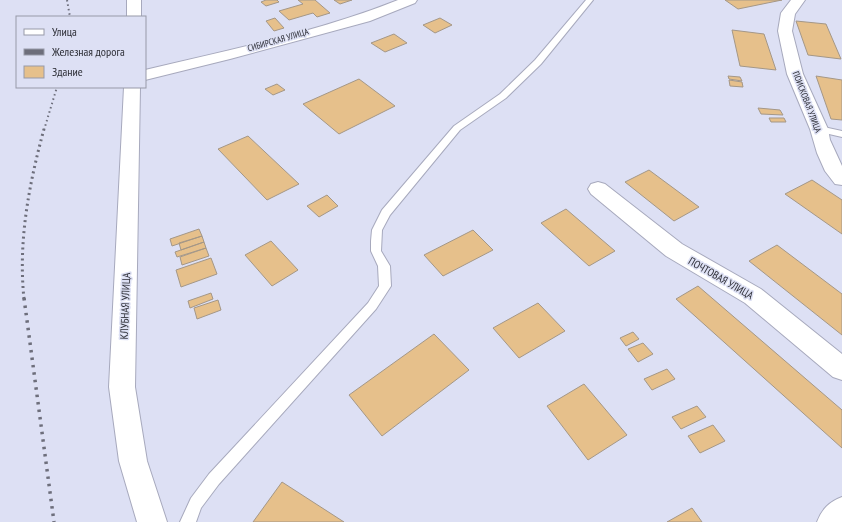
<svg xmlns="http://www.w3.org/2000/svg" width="842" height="522" viewBox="0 0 842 522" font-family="'PT Sans Narrow',sans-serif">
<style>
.building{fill:#e6c08b;stroke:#a49787}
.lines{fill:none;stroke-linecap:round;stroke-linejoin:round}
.lane-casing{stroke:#a7a9bd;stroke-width:2}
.street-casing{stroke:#a7a9bd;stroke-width:2}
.lane{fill:#fff;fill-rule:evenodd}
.street{fill:#fff;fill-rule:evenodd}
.rail-far2{stroke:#6d6e7b;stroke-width:2;stroke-dasharray:1.5 3;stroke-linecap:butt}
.rail-far1{stroke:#6d6e7b;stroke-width:3;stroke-dasharray:2 3.5;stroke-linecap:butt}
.rail{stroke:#6d6e7b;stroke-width:3.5;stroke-dasharray:2.5 5;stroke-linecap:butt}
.labels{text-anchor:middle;stroke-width:3;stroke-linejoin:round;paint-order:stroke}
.far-street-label{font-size:9px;fill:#2d2e36;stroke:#dde0f4}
.street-label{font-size:11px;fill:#2d2e36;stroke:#dde0f4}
</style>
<rect width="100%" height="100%" fill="#dde0f4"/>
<path class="building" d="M266,0H277L279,2L266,6L261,2Z
M298,0H315L330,13L317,17L313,13L289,20L279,11L303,4Z
M334,0H352L340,4Z
M725,0H782L738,9Z
M275,18L284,28L274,31L266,21Z
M440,18L452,25L435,33L423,25Z
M796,21L826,24L841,59L808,55Z
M732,30L764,34L776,70L740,66Z
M394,34L407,43L385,52L371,43Z
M728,76L740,77L742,81L729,79Z
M816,76L842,80V120L831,119Z
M359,79L395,106L339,134L303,104Z
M729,80L742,82L743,87L730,86Z
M277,84L285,90L273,95L265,89Z
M758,108L780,110L783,115L761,114Z
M769,118H784L786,122H771Z
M248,136L299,184L267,200L218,149Z
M649,170L699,207L674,221L625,182Z
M812,180L842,200V234L785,194Z
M327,195L338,206L319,217L307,206Z
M566,209L615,251L589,266L541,223Z
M199,229L202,236L172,246L170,239Z
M473,230L493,250L443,276L424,255Z
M202,236L204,242L181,250L179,243Z
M271,241L298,270L272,286L245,255Z
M204,242L206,248L177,257L175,252Z
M777,245L842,294V335L749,261Z
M206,248L209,256L182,265L180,257Z
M211,258L217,274L181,287L176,270Z
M698,286L842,410V448L676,299Z
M211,293L213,299L190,308L188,301Z
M218,300L221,310L197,319L194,308Z
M538,303L565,331L519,358L493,328Z
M633,332L639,339L626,346L620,338Z
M434,334L469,370L382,436L349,395Z
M643,343L653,354L638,362L628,349Z
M667,369L675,379L652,390L644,379Z
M584,384L627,435L588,460L547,406Z
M697,406L706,417L681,429L672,417Z
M713,425L725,441L700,453L688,436Z
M282,482L344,522H253Z
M692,508L702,522H667Z"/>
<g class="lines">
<g class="lane-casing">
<path id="lane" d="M586,0H593L541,64L506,98L460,130L390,215L382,230L381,251L390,266L391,286L376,309L219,484L201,508L196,522H180L191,498L209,474L368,303L379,286L378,266L371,251V241L372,230L382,210L454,126L500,94L535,60Z
M819,126L842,131V137L816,131L815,129L816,127Z"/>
</g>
<g class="street-casing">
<path id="street" d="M127,0H141V17H127Z
M398,0H417L415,3L370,21L230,59L145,80V70C229,50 318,32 398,0Z
M791,0H805L795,14L792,31L803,74L828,129L830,140L842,166V185L835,184L825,171L817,153L810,129L787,74L778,31L781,13Z
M124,87H140L135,387L147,461L167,522H137L119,461L109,387Z
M598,182L605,184L682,244L761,289L842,354V380L833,377L745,303L666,256L591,194L588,189L591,184Z
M842,497V522H817C822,509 829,502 842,497Z"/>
</g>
<use href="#lane" class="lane"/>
<use href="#street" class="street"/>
<path class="rail-far2" d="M67,0L70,17
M44,130L57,87"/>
<path class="rail-far1" d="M24,299C18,241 29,184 44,129"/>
<path class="rail" d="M24,298L54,522"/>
</g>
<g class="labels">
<g class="far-street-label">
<text transform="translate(278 40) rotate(-16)" y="3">СИБИРСКАЯ УЛИЦА</text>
<text transform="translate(807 102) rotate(69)" y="3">ПОИСКОВАЯ УЛИЦА</text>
</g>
<g class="street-label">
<text transform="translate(721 278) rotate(30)" y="4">ПОЧТОВАЯ УЛИЦА</text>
<text transform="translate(125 306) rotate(-88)" y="4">КЛУБНАЯ УЛИЦА</text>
</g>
</g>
<rect x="16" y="16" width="130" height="72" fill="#dde0f4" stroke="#9799a8"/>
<rect x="24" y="29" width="20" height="6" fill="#ffffff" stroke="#9799a8"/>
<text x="52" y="36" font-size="12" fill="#2d2e36">Улица</text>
<rect x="24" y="49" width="20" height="6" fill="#6d6e7b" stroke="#9799a8"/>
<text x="52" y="56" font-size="12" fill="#2d2e36">Железная дорога</text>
<rect x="24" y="66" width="20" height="12" fill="#e6c08b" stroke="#9799a8"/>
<text x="52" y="76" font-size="12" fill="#2d2e36">Здание</text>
</svg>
